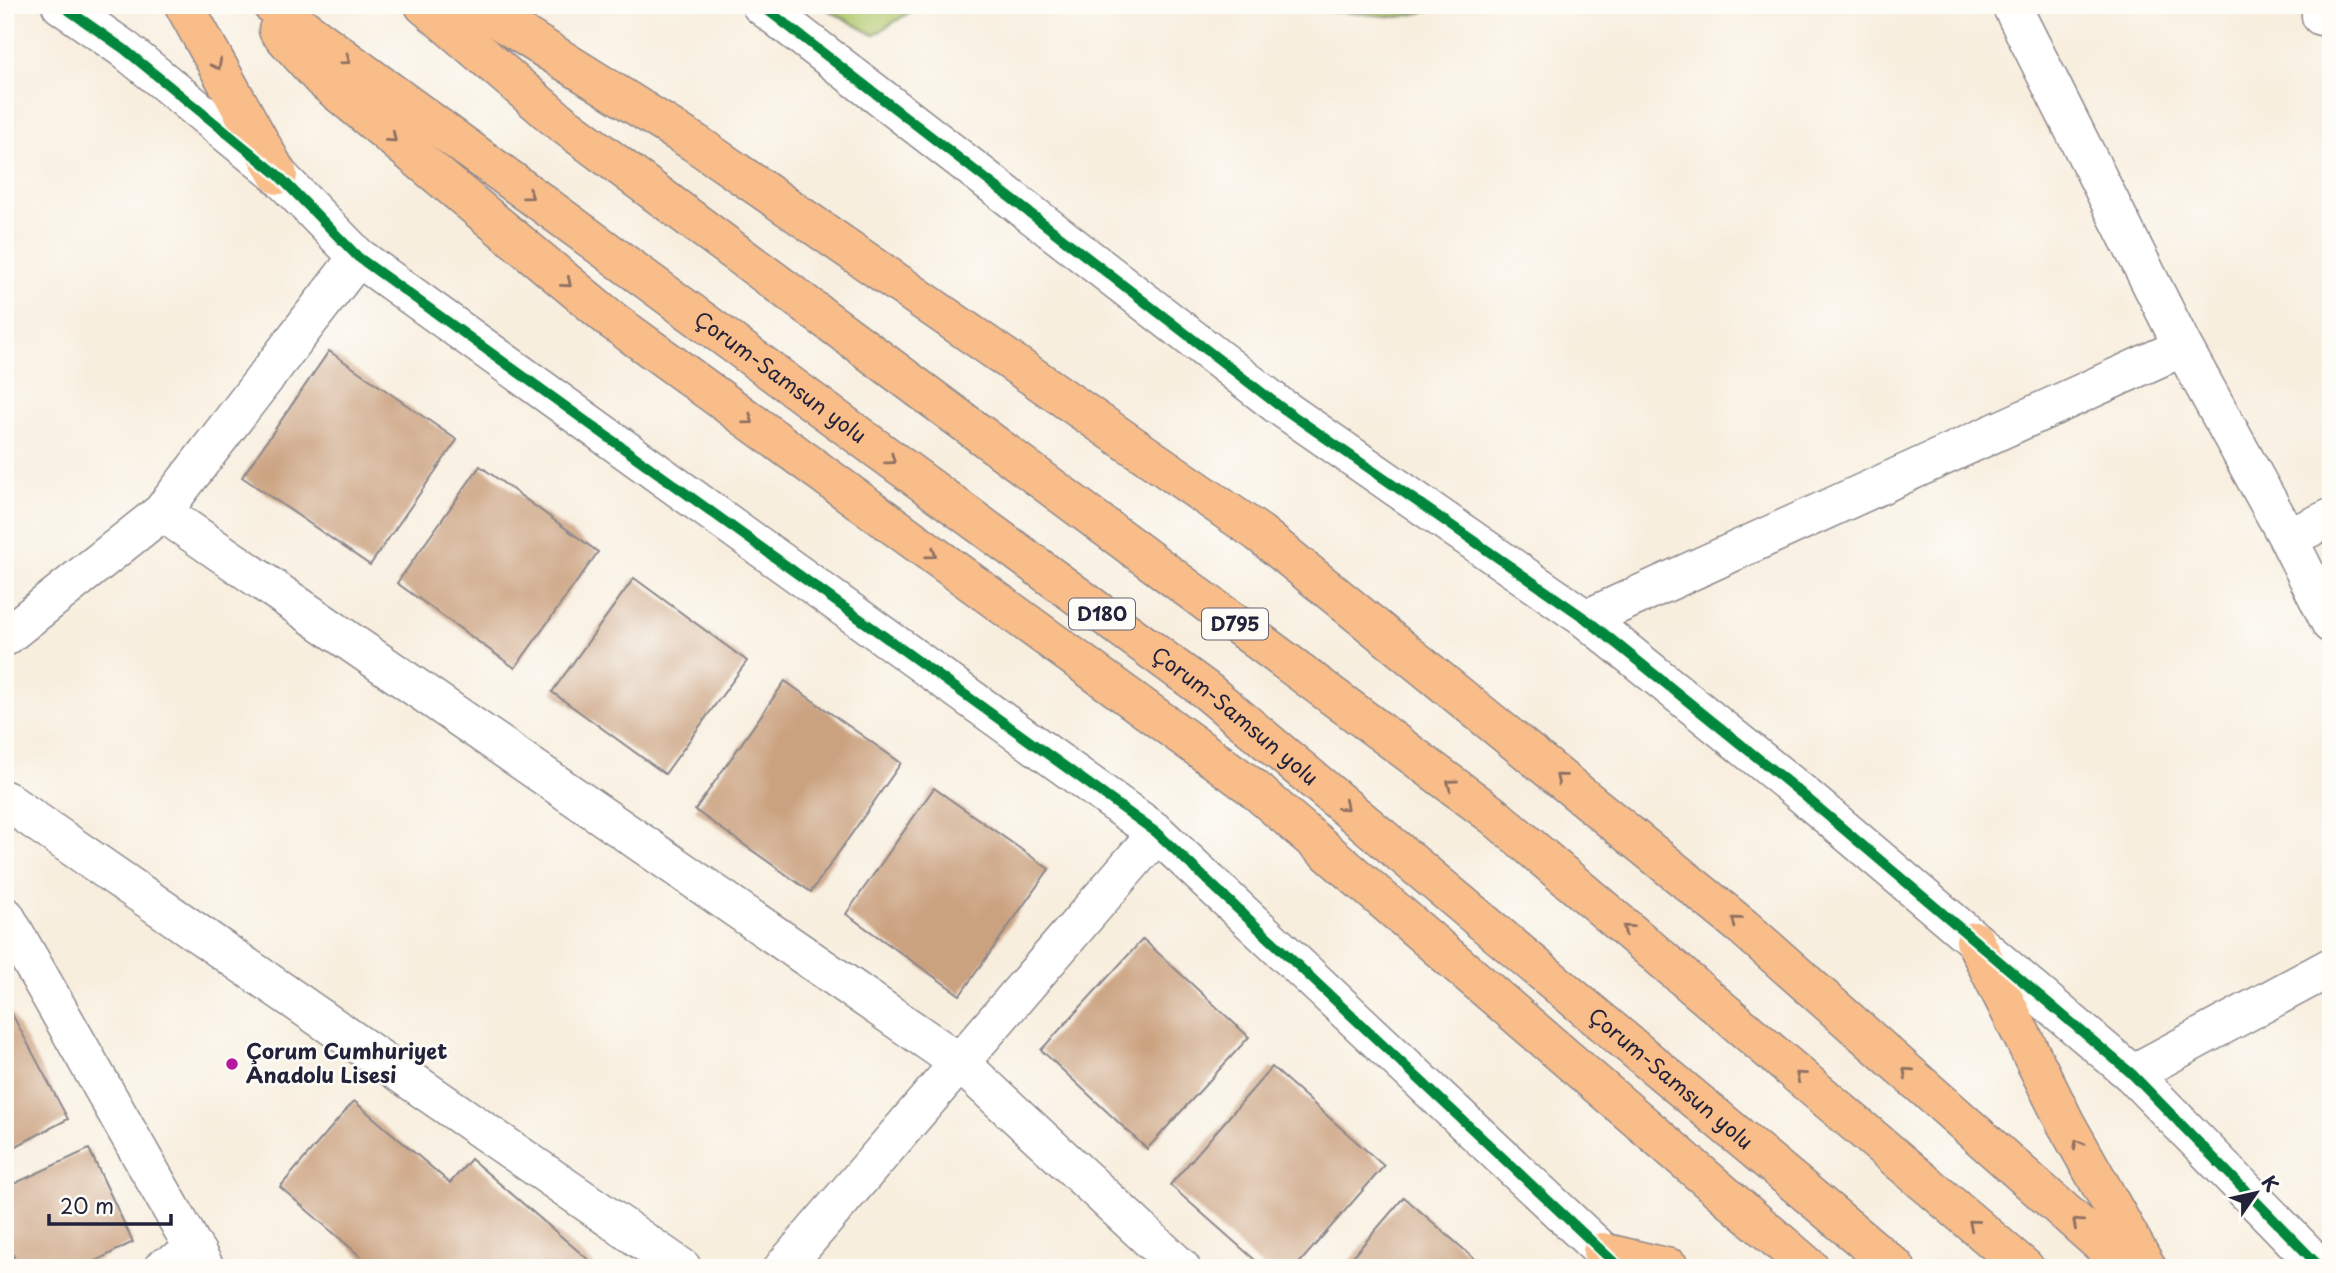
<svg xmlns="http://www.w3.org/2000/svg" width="2336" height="1273" viewBox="0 0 2336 1273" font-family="'Playpen Sans',sans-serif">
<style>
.green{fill:#afc76c;stroke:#687454;stroke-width:2}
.building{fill:#cba280}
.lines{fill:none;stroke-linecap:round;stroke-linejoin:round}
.minor-casing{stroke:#8d888c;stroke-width:41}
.highway-casing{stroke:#8d888c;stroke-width:41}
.minor{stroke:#fff;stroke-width:38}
.highway{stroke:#f9bd89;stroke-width:38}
.cycleway-casing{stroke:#fdfcf7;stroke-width:15}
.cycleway{stroke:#00873e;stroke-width:10}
.oneway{stroke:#8e7062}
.poi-dot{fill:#b5179e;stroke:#fdfcf7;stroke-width:2.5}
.labels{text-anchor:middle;stroke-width:5;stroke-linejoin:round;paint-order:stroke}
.shield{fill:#fdfcf7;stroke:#646373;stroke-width:2}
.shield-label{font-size:19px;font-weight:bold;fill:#22223b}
.street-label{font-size:21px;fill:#22223b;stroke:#fdfcf7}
.poi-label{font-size:21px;font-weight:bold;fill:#22223b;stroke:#fdfcf7;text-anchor:start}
</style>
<rect width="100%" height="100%" fill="#fdfcf7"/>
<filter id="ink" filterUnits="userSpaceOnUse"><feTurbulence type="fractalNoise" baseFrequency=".0143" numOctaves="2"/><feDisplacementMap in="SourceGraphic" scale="14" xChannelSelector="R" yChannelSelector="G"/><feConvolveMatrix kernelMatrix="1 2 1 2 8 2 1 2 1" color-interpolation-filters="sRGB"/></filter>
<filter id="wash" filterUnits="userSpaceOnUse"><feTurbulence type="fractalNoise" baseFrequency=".00686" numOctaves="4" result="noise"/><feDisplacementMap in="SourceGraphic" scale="28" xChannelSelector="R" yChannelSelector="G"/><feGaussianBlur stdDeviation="1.57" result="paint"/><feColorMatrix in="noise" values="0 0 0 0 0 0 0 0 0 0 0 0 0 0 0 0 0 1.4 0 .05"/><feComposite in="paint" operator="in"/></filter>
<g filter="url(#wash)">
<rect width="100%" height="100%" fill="#f8eede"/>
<path class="green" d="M819,5H921L874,35Z
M1258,5H1461L1398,17Z"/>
<g id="blocks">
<path class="building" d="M329,351L457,440L370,565L242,477Z
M480,466L598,552L515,668L397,583Z
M634,578L747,661L665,774L552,692Z
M785,681L901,763L811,892L695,810Z
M934,788L1049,869L960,995L846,914Z
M1143,939L1249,1037L1147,1149L1041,1050Z
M5,1001L68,1119L5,1152Z
M1272,1067L1384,1166L1295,1268H1264L1170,1185Z
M354,1101L450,1183L471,1159L598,1268H374L280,1187Z
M89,1149L133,1242L82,1268H19L5,1238V1188Z
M1404,1197L1485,1268H1343Z"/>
</g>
</g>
<g filter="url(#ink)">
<use href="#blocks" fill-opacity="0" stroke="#8d888c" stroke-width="2"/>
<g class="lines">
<g class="minor-casing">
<path id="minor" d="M61,5L124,49L278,175L358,257L1157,833L1620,1268
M761,5L1278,405L1586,619L1801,793L2132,1074L2321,1268
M2011,5L2183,347L2288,538L2331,624
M2321,5V16L2331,15
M162,512L960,1063L1181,1268
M2288,538L2331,518
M1586,619L2183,347
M5,637L162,512L358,257
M5,800L682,1268
M5,916L205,1268
M2132,1074L2331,967
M163,1268L197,1253
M783,1268L1157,833"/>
</g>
<g class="highway-casing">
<g id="highway">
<path d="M184,5L278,175"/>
<path id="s1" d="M272,5L1207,691L1896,1268"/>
<path d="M424,5L559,121L1494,816L2025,1268"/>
<path d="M475,5L695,143L1259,533L1743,927L2128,1268"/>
<path d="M278,30L322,79L613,321L1252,787L1810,1268"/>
<path d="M1975,941L2065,1122L2147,1268"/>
<path d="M1602,1252L1670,1268"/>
</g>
</g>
<use href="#minor" class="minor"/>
<use href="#highway" class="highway"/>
<g class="cycleway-casing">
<path id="cycleway" d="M61,5L124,49L278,175L358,257L1157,833L1620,1268
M761,5L1278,405L1586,619L1801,793L2132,1074L2321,1268"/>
</g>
<use href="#cycleway" class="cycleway"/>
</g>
<defs><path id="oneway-chevron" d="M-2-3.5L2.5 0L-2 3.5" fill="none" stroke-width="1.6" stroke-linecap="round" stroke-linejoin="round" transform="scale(1.75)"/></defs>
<g class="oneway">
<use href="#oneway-chevron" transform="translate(346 60) rotate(37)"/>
<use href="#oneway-chevron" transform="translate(217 65) rotate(61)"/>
<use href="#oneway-chevron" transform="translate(392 138) rotate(40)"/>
<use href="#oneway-chevron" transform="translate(529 195) rotate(36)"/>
<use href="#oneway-chevron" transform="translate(567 283) rotate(40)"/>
<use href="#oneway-chevron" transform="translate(749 420) rotate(36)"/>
<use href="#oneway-chevron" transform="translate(891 460) rotate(36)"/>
<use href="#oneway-chevron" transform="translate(932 554) rotate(36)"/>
<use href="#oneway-chevron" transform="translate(1560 778) rotate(-141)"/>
<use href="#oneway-chevron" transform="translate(1451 784) rotate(-143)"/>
<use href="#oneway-chevron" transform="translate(1344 806) rotate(40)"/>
<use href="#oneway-chevron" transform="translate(1736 921) rotate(-141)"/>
<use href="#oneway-chevron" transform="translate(1627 929) rotate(-140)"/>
<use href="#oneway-chevron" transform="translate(1907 1072) rotate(-138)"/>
<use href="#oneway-chevron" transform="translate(1800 1076) rotate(-140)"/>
<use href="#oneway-chevron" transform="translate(2078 1144) rotate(-119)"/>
<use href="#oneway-chevron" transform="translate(2077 1223) rotate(-138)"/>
<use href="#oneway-chevron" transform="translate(1973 1224) rotate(-140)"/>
</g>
</g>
<circle class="poi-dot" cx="232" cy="1064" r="7"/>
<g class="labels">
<g class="shield">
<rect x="1069" y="598.5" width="66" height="31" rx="5"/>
<rect x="1202" y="608.5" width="66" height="31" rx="5"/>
</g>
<g class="shield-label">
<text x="1102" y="621">D180</text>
<text x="1235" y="631">D795</text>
</g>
<g class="street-label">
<text dy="7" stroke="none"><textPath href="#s1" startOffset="630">Çorum-Samsun yolu</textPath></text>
<text dy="7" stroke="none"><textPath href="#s1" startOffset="1197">Çorum-Samsun yolu</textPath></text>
<text dy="7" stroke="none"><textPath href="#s1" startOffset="1764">Çorum-Samsun yolu</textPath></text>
</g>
<g class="poi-label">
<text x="246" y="1059">Çorum Cumhuriyet<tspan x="246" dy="24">Anadolu Lisesi</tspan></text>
</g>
</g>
<rect width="2336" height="1273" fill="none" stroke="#fdfcf7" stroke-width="28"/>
<g transform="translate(2256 1193) rotate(56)" stroke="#fdfcf7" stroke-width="5" paint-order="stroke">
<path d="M0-5L12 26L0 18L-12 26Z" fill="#22223b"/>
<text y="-10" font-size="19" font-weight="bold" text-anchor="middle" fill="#22223b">K</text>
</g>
<path d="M49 1214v10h122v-10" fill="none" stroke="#22223b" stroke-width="3.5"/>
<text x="60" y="1214" font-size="21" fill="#22223b" stroke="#fdfcf7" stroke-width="5" paint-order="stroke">20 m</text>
</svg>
